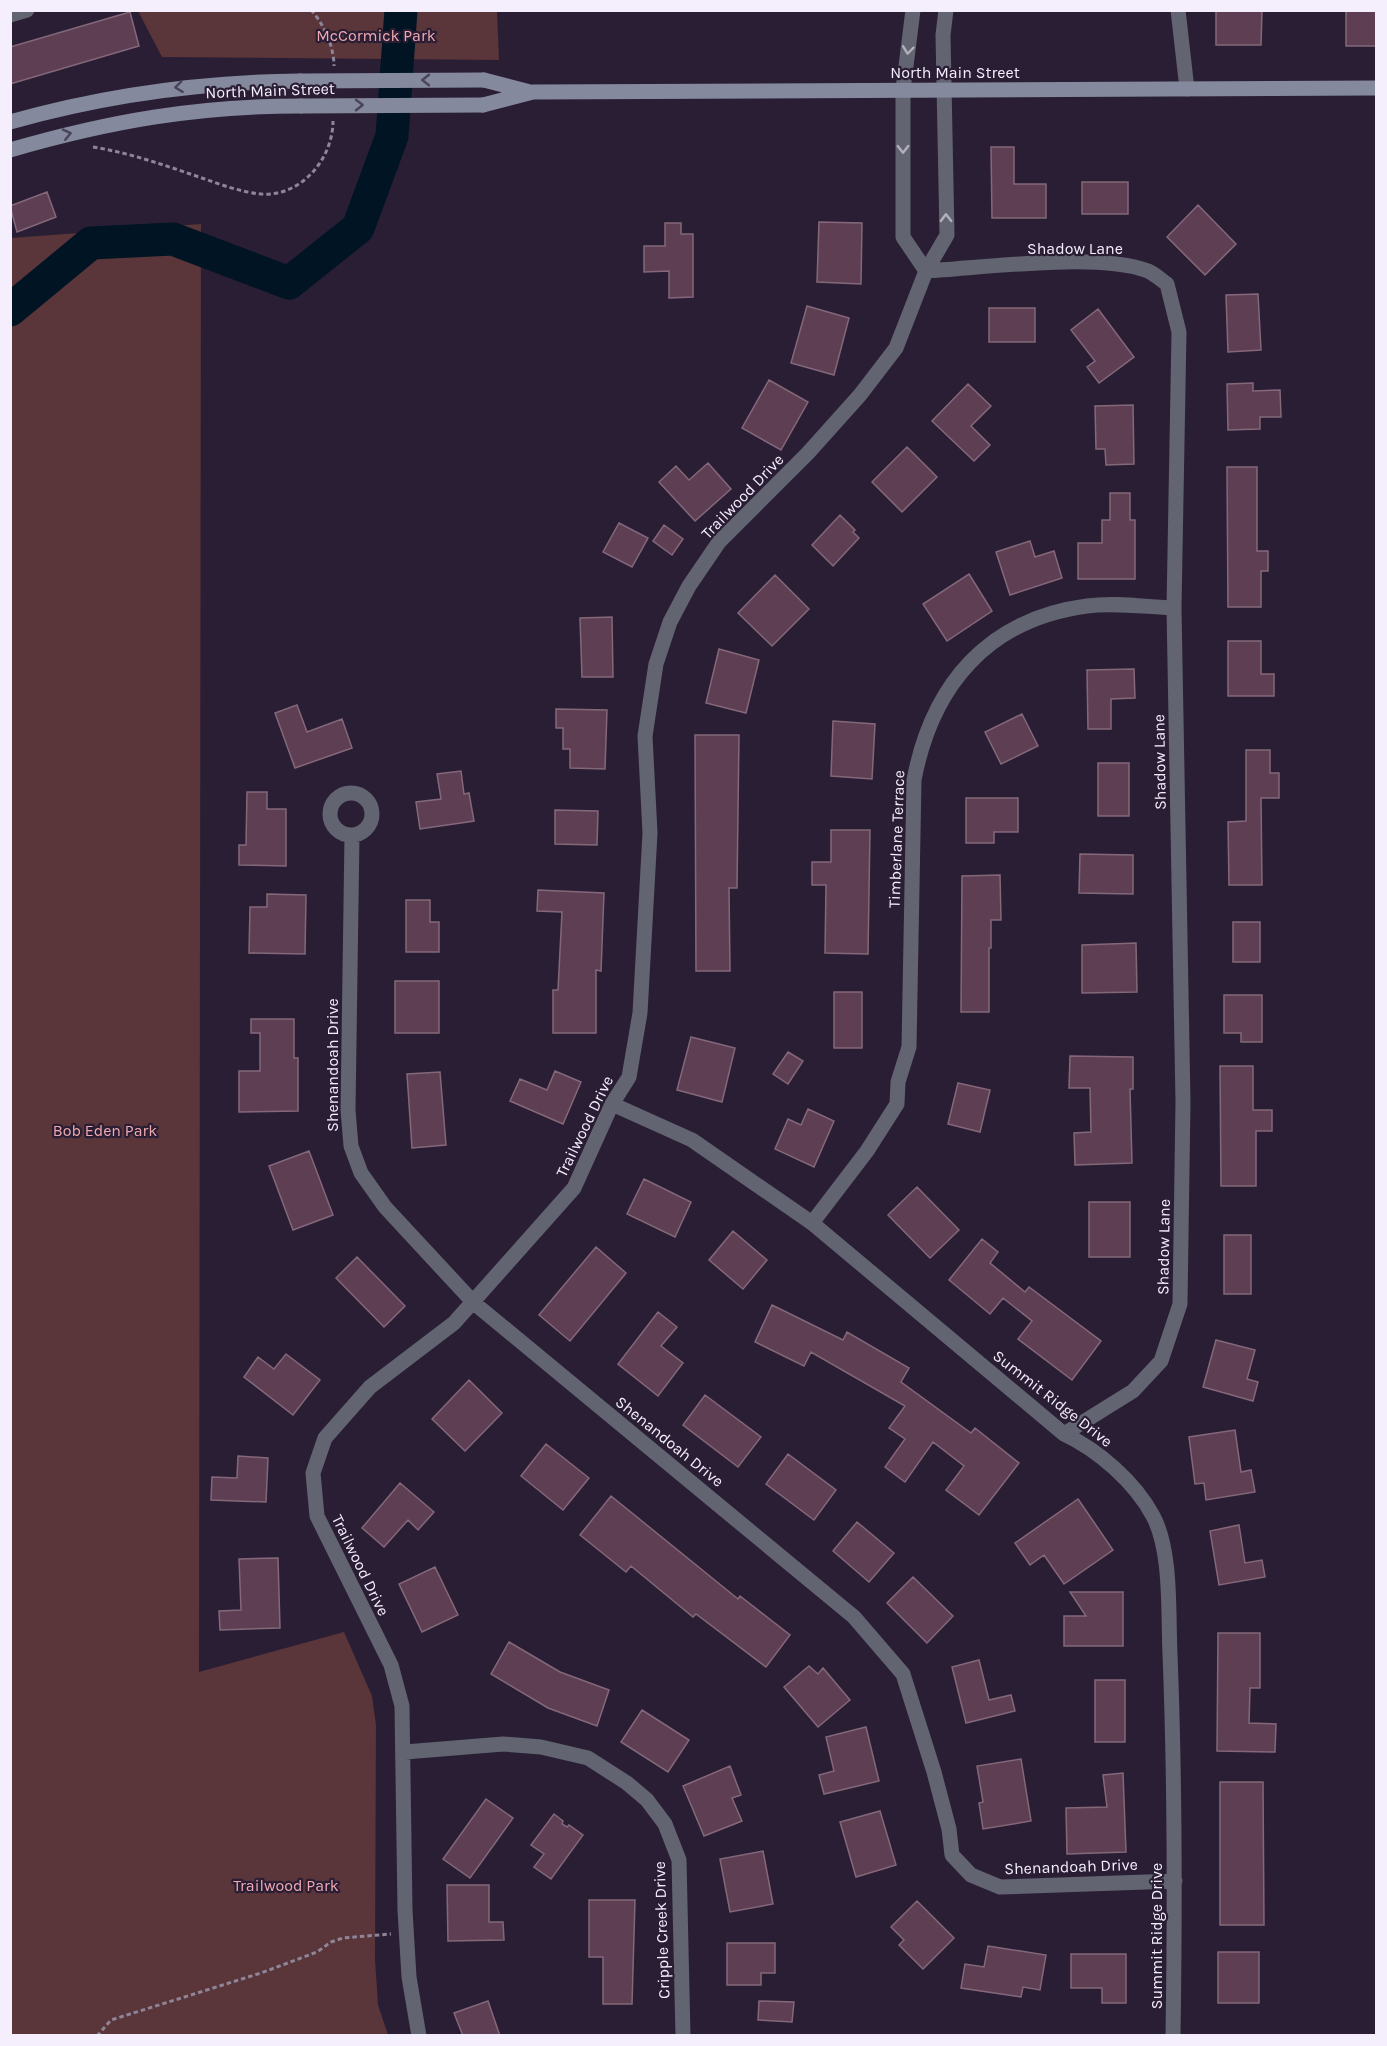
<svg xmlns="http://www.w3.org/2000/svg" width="1387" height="2046" viewBox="0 0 1387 2046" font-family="Karla,sans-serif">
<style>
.green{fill:#5a3539}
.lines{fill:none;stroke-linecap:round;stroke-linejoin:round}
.river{stroke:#001424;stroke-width:33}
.building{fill:#5e3e53;stroke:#84687a;stroke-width:1.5}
.path{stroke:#8f8598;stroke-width:3;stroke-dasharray:4.5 3;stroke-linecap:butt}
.minor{stroke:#626471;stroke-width:15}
.secondary{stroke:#84899d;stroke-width:15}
.secondary-bridge{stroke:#84899d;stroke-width:15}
.oneway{stroke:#b3b0be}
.oneway2{stroke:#4a4359}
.labels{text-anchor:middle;stroke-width:4.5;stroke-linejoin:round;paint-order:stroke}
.park-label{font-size:16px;fill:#f0a9b0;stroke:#2a1e35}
.street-label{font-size:16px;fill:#f5eefd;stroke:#2a1e35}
</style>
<rect width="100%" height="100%" fill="#2a1e35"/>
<path class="green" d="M138,11H497L499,60L162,57Z
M201,224L199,1672L344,1632L372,1696L376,1725L375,1959L378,2005L388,2035H11V238Z"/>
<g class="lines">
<path class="river" d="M10,310L91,243L173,239L289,283L358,228L392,136L401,10"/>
</g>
<path class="building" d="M1216,10H1262L1261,45H1216Z
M1346,10H1377V46H1346Z
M130,12L139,46L10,84V47Z
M991,147H1014V184H1046V218H992Z
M1082,182H1128V214H1082Z
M47,192L56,217L17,232L10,206Z
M1198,205L1236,244L1205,275L1167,237Z
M819,222L862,223L861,284L817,282Z
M665,223H681V234H693V297L669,298V271L644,272V246H665Z
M1258,294L1261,350L1228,352L1226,295Z
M807,306L849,318L834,375L791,363Z
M989,308H1035V342H989Z
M1098,309L1134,357L1099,383L1087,367L1095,361L1071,330Z
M769,380L808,402L781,450L742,428Z
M1253,383V391L1280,390L1281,417H1260V429L1228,430L1227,384Z
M968,384L991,406L971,426L990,445L974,461L932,421Z
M1133,405L1134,464L1106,465L1105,449H1096L1095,406Z
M907,447L937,477L902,512L872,482Z
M708,463L731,489L695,521L659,482L676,466L689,480Z
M1227,467H1257V551H1268V571H1261V607H1228Z
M1110,493H1130V520H1135V579H1078V543H1102V520H1110Z
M840,515L855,530L853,532L859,538L833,566L812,545Z
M619,523L648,538L632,567L603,552Z
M664,525L683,539L672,555L653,541Z
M1030,541L1035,557L1054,551L1062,578L1010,595L996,552Z
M969,574L992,611L947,641L923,604Z
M775,575L809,609L772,646L738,613Z
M612,617L613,677H582L580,618Z
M1228,641H1261V674H1274V696H1228Z
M719,649L759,660L746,713L706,703Z
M1134,669L1135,698L1111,699V729H1088L1087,670Z
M297,705L307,732L342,719L352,748L295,768L275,713Z
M556,709L607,710L605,769L570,768V749H563V728H556Z
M1022,714L1038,746L1001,764L985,732Z
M833,721L875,724L872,779L831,776Z
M695,735H739L737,888H729L730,971H696Z
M1246,750H1270V773H1279V798H1261L1262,885H1229L1228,822L1246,821Z
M1098,763H1129V816H1098Z
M461,771L464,794L469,793L474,821L420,829L416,802L441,799L437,774Z
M247,792H267V809H286V866L239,865V845H246Z
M966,798H1018V832H994V843H966Z
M555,810L598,811L597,845L555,844Z
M831,830H870L868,954L825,953L826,885H812V862H831Z
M1080,854L1133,855V894L1079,893Z
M1000,875L1001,920H991V948H989V1012H961L962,876Z
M538,890L604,893L601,971L596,970V1033H553V990H558L562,912L537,911Z
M267,894L306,895L305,954L249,953L250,907H267Z
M406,900H430V922H439V952H406Z
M1233,922H1260V962H1233Z
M1136,943L1137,992L1082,993V945Z
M395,981H439V1033H395Z
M834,992H862V1048H834Z
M1224,995H1262V1042H1241V1033H1224Z
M251,1019H294V1058H298V1111L239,1112V1071H260V1033H251Z
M691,1037L735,1048L722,1102L677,1090Z
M788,1052L803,1061L788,1084L773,1074Z
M1070,1056L1133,1057V1089H1130L1132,1163L1075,1165L1074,1133L1091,1132L1090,1088H1069Z
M1220,1066H1253V1110H1272V1131H1256V1186H1221Z
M555,1071L581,1082L563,1124L510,1101L520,1079L547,1090Z
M440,1072L446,1145L412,1148L407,1074Z
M958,1083L990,1090L980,1132L948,1124Z
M808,1109L834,1121L814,1167L775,1149L788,1119L801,1125Z
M309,1151L333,1215L293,1230L269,1166Z
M644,1179L691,1202L675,1237L627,1214Z
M917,1187L959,1230L930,1258L888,1215Z
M1089,1202H1130V1257H1089Z
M733,1231L767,1260L743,1289L709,1260Z
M1224,1235H1251V1294H1224Z
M982,1239L998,1252L990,1263L1025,1292L1029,1287L1101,1341L1072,1380L1018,1339L1032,1321L1003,1298L990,1314L949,1280Z
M596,1247L626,1273L570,1341L539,1315Z
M357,1257L405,1306L384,1327L336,1278Z
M772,1305L843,1340L847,1332L909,1368L901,1382L971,1433L975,1428L1019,1463L979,1515L946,1490L964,1466L933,1442L905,1482L885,1467L905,1439L889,1428L905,1406L811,1352L804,1366L755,1342Z
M658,1312L677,1327L661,1346L683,1363L658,1396L618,1364Z
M1216,1340L1255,1350L1247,1379L1258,1382L1253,1401L1203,1387Z
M286,1354L320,1380L293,1415L244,1377L258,1357L274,1369Z
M469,1380L502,1413L465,1451L432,1419Z
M705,1395L761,1437L738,1467L683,1425Z
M1235,1430L1241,1472L1251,1470L1255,1492L1206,1500L1204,1483L1195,1484L1189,1437Z
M546,1444L589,1478L563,1510L521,1476Z
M788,1454L836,1490L814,1520L766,1484Z
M238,1456L268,1458L266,1502L211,1500L212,1477L237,1478Z
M400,1483L434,1512L418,1530L408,1520L384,1547L362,1528Z
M611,1496L738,1599L740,1596L790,1635L766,1667L696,1614L693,1617L631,1566L626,1572L580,1535Z
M1078,1499L1113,1550L1064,1584L1044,1555L1030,1565L1015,1543Z
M857,1522L894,1553L869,1582L833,1551Z
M1239,1525L1245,1563L1262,1560L1265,1577L1219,1585L1210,1531Z
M278,1558L280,1628L220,1630L219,1611L241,1610L239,1559Z
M435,1567L458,1615L422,1632L399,1584Z
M913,1577L953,1616L927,1643L887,1603Z
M1070,1592H1123V1646H1064V1616H1086Z
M1218,1633H1260V1688H1250L1249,1723L1276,1724L1275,1752L1217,1751Z
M509,1642L560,1672L609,1690L597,1726L548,1708L491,1674Z
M979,1660L989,1700L1011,1695L1015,1711L966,1723L952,1667Z
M809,1666L818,1674L823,1668L850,1700L818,1727L784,1687Z
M1095,1680H1125V1742H1095Z
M642,1710L689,1740L668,1772L621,1742Z
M866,1727L879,1781L824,1794L819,1775L834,1771L826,1737Z
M1021,1759L1031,1821L983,1829L979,1803L983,1802L977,1766Z
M730,1766L741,1795L732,1798L742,1821L704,1836L683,1786Z
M1123,1773L1126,1852L1067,1854L1066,1808L1107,1807L1103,1775Z
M1220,1782H1263L1264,1925H1220Z
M486,1799L513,1818L470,1878L443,1859Z
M880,1811L896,1865L856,1877L840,1822Z
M554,1814L563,1821L562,1824L567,1827L569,1825L583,1835L551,1879L534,1867L544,1854L531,1845Z
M763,1851L773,1904L730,1912L720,1859Z
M447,1885H489V1922H503L504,1940L448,1941Z
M589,1900H635L632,2004H603V1957H589Z
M917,1901L954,1938L923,1969L899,1945L904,1940L891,1927Z
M727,1943H775V1973H761V1985H727Z
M988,1946L1046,1955L1040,1990L1023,1987L1021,1997L961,1988L965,1964L984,1967Z
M1218,1952H1259V2003H1218Z
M1071,1954H1126V2003H1102V1988H1071Z
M488,2001L500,2036H463L454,2013Z
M759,2001L794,2002L792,2022L758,2020Z"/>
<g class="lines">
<path class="path" d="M311,10C324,24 334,47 334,66
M93,147C130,153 164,165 199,177C219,184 240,192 261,194C302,197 333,158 333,121
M97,2036L111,2020L261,1973L317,1952L331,1942L343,1938L391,1934"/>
<path class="minor" d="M913,10L903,90V237L926,271
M1178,10L1187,89
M10,15L27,10
M926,271C982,268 1098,252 1148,271C1155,274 1161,280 1167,284L1179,332L1174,608L1183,1102L1180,1304L1161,1361L1133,1391L1064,1434
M330 814a21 21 0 1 1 42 0a21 21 0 1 1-42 0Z
M352,835L348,1110L351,1146L361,1173L385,1207L474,1303L854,1617L903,1674L934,1772L949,1829L952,1855L971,1875L1000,1887L1175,1881
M612,1104L692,1140L812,1223L1064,1434C1098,1450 1135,1482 1153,1516C1172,1551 1168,1614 1170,1654C1175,1781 1175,1908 1173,2036
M812,1223L867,1151L897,1104L898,1082L909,1047L914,780C932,685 988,619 1087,606C1115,602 1146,607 1174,608
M405,1752L503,1744L541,1747L588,1758L627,1783L647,1800L665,1824L679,1860L683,2036
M419,2036L409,1977L405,1910L402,1706L391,1665L317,1516L313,1473L325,1438L370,1387L454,1323L574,1188L612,1104L629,1077L640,1013L650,833L645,736L656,664L670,622L689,586L719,542L808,453L860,395L896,348L926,271L947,235L943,35L946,10"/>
<path class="secondary" d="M484,80L530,92
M483,105L533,92L1376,88
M10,122C106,95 201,82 300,81
M10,150C110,121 197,106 301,106"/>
<path class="secondary-bridge" d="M300,81L484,80
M301,106L483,105"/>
</g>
<defs><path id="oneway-chevron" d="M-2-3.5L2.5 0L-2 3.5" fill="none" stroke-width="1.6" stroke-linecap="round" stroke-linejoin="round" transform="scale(1.5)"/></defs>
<g class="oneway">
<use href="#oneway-chevron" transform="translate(908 50) rotate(97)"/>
<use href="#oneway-chevron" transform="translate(903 149) rotate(90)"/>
<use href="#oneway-chevron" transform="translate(946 218) rotate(-91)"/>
</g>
<g class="oneway2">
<use href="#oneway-chevron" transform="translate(426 80) rotate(180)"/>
<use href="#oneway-chevron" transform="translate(179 87) rotate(173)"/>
<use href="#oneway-chevron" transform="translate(359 105)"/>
<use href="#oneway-chevron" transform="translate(67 134) rotate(-13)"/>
</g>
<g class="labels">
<g class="park-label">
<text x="376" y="41">McCormick Park</text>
<text x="105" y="1136">Bob Eden Park</text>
<text x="286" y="1891">Trailwood Park</text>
</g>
<g class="street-label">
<text x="955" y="78">North Main Street</text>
<text transform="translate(270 90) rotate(-2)" y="6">North Main Street</text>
<text x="1075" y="254">Shadow Lane</text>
<text transform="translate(742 496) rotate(-46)" y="6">Trailwood Drive</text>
<text transform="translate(1159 762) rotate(-91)" y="6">Shadow Lane</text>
<text transform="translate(896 839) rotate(-88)" y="6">Timberlane Terrace</text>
<text transform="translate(332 1065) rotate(-90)" y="6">Shenandoah Drive</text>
<text transform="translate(584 1126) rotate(-64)" y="6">Trailwood Drive</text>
<text transform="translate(1163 1247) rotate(-89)" y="6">Shadow Lane</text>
<text transform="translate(1053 1398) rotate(38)" y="6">Summit Ridge Drive</text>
<text transform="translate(670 1441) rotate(39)" y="6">Shenandoah Drive</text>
<text transform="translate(361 1565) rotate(64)" y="6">Trailwood Drive</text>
<text transform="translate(1071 1866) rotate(-2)" y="6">Shenandoah Drive</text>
<text transform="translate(661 1930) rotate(-92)" y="6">Cripple Creek Drive</text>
<text transform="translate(1156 1936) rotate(-90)" y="6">Summit Ridge Drive</text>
</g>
</g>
<rect width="1387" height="2046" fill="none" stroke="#f5eefd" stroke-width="24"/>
</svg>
